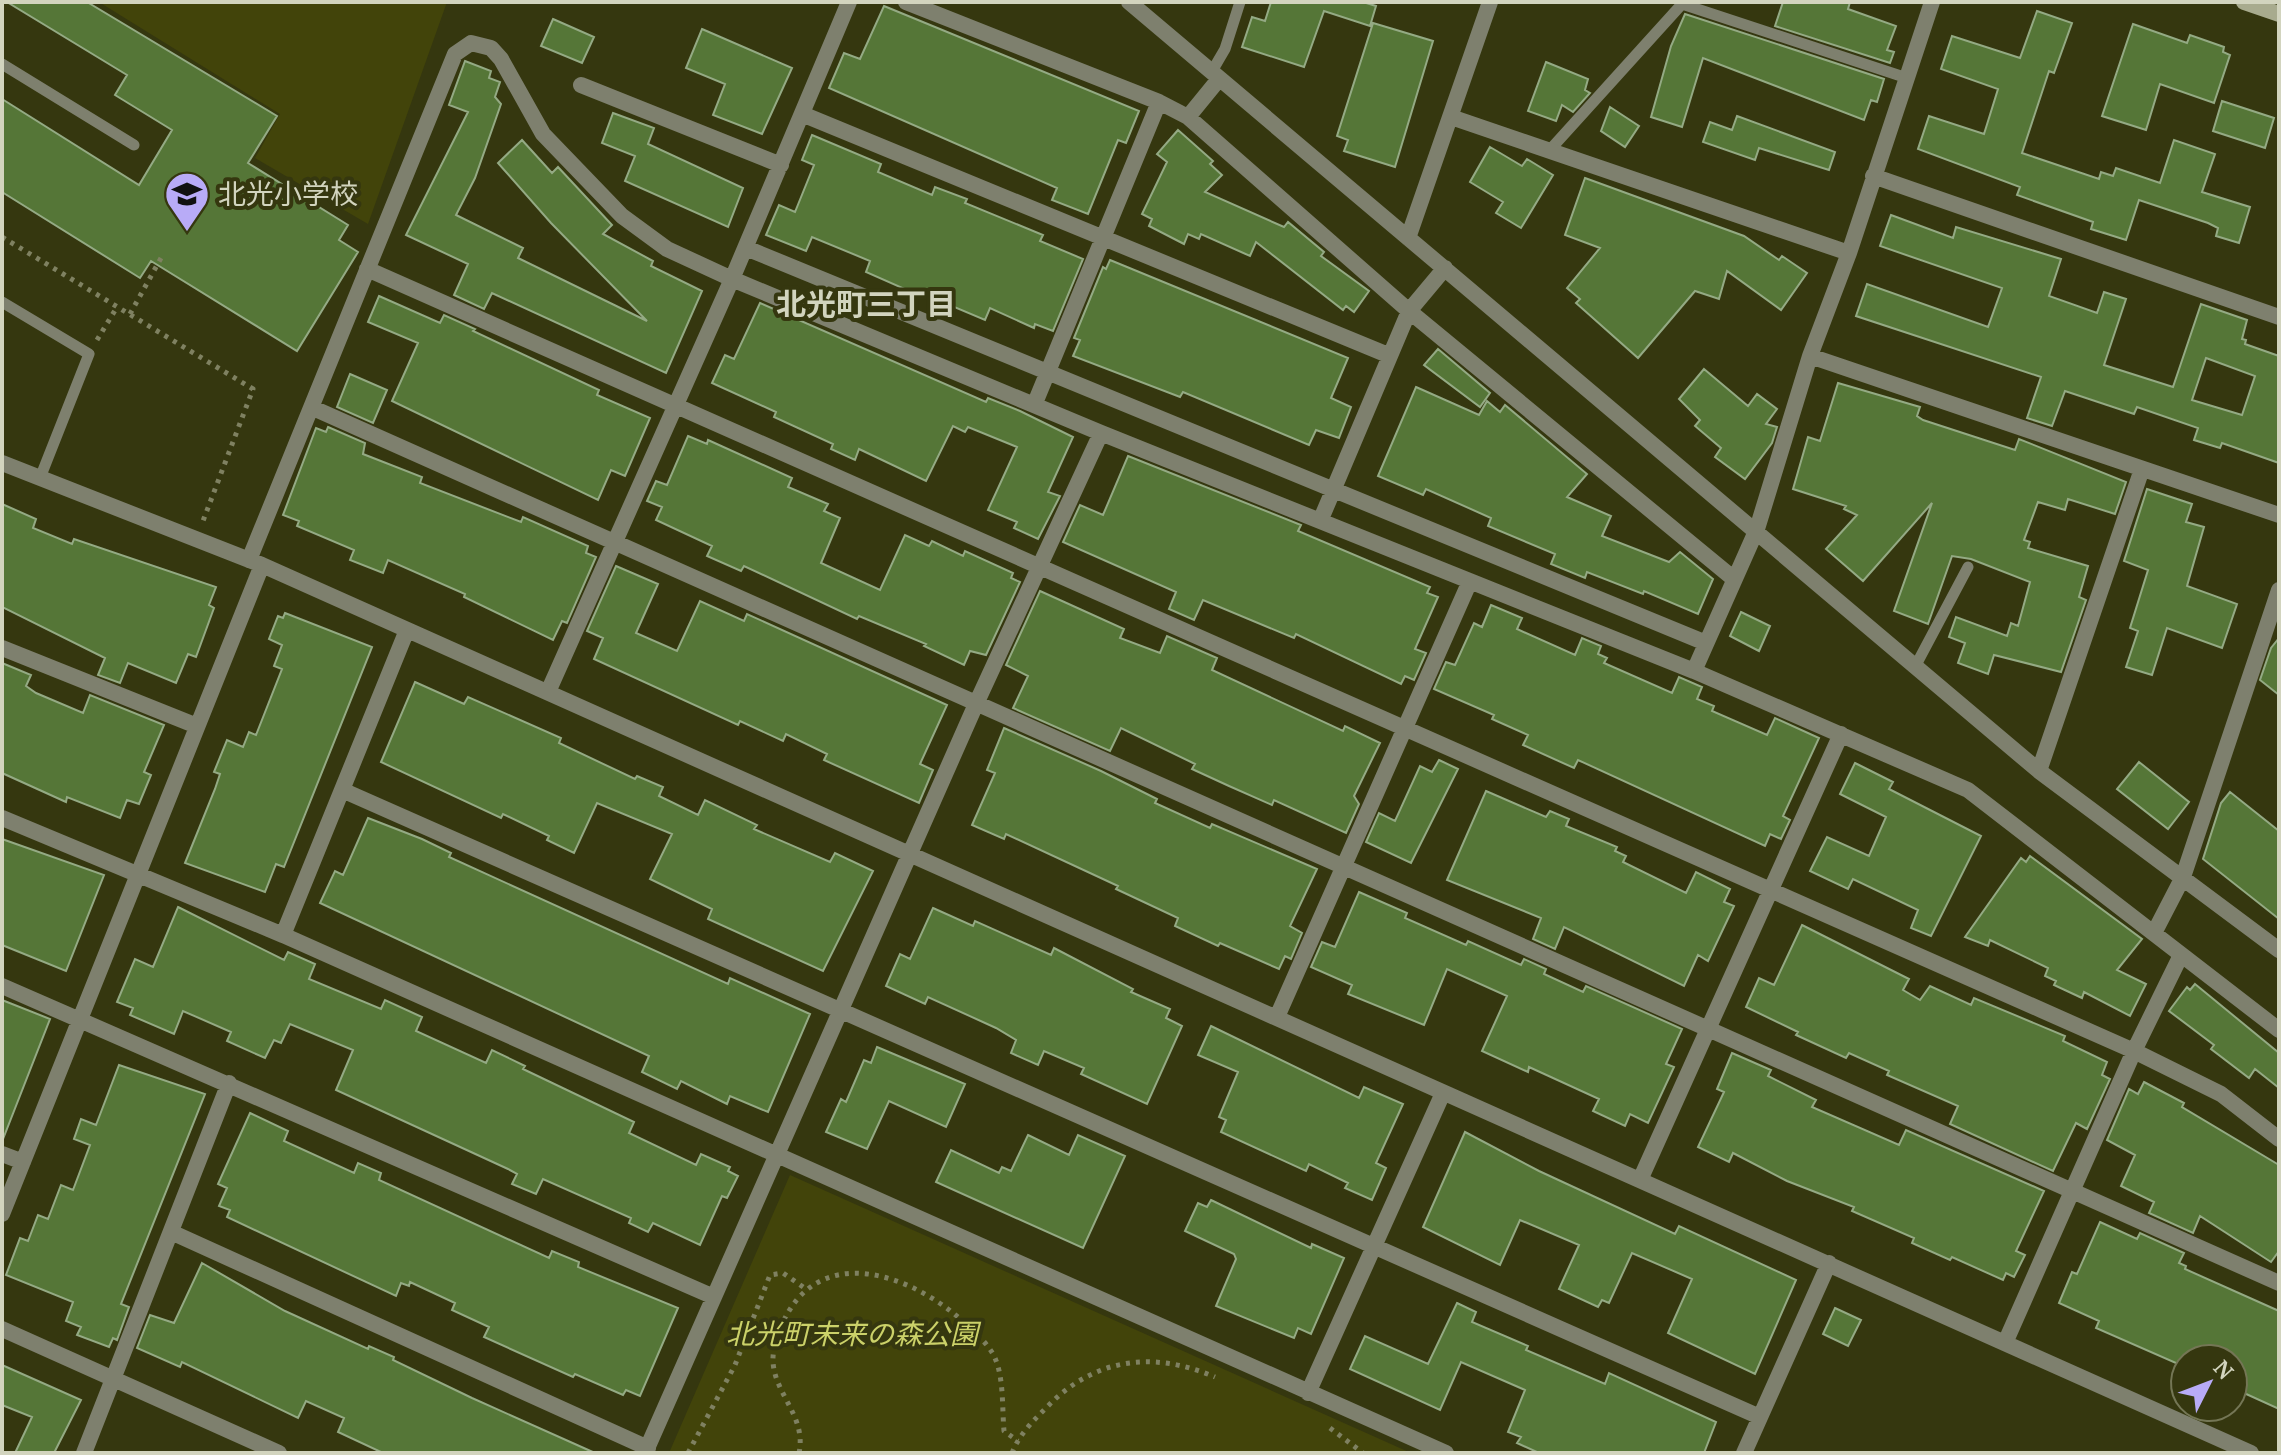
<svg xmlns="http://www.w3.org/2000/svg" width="2281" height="1455" viewBox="0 0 2281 1455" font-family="'PT Serif','Noto Sans JP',serif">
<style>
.green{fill:#42440a}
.building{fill:#557637;stroke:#94aa84;stroke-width:2;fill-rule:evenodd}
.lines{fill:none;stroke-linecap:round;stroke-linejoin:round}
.path{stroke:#7f8161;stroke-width:5;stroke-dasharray:4 6;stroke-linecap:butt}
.service{stroke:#7e806e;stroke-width:11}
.minor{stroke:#7e806e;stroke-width:16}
.secondary{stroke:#a8ab8e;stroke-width:16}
.labels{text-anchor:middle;stroke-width:8;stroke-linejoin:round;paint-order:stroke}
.poi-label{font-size:28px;fill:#d2d4be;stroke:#35370f;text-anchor:start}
.park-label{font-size:28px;font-style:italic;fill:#cbd169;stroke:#35370f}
.neighbourhood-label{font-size:30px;font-weight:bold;fill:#d2d4be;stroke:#35370f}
</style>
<rect width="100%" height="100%" fill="#35370f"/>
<path class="green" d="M99,2H447L368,224L255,158L280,114Z
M790,1175L1411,1453H669Z"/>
<path class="building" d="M7,2H87L277,116L248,163L348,225L339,240L358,252L297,351L151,261L140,278L2,192V99L139,185L172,130L115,95L127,75Z
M1271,2H1363L1376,6L1370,26L1324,11L1304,67L1242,47L1252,17L1265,21Z
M1783,2H1850L1848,9L1896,26L1887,50L1894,52L1890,63L1775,26Z
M884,6L1139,111L1126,143L1118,140L1088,214L1052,200L1057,188L829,88L844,53L860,59Z
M2037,11L2072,23L2054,73L2049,71L2022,153L2099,179L2101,172L2113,176L2116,168L2160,183L2174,140L2215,154L2202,192L2250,207L2239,243L2216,236L2218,228L2208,223L2139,200L2126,240L2091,229L2093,222L2017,195L2020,187L1918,149L1929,116L1984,134L1998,89L1941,69L1952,36L2020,58Z
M1685,14L1884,79L1877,102L1871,100L1864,120L1703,58L1682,127L1651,117L1671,46Z
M553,19L594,37L582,63L541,46Z
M1373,23L1433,41L1395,167L1344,151L1348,140L1337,136Z
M2133,24L2187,43L2190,35L2224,47L2223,52L2230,55L2214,103L2160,84L2146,130L2102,116Z
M702,29L792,68L762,134L713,115L725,84L686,68Z
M465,61L491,71L489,78L500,82L495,97L501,104L475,178L456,215L523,248L518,258L647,321L551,223L498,163L522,140L552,173L558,167L612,225L603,234L653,261L651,266L702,291L666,373L492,293L484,309L454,295L468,264L406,235L468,112L449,105Z
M1546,62L1588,79L1585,90L1590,93L1573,112L1562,105L1556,121L1528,111Z
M2222,101L2274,118L2265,148L2213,131Z
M1610,107L1639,126L1625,147L1601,131Z
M613,113L654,128L648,144L743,188L728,227L625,181L635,156L602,143Z
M1737,116L1835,152L1829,170L1759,148L1755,160L1703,142L1710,122L1732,130Z
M1178,130L1213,161L1210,164L1222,175L1205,192L1284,227L1288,222L1324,252L1321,256L1369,291L1354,312L1346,306L1343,310L1256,242L1250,256L1201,234L1199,239L1188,234L1184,244L1149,226L1152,219L1142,214L1167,162L1157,154Z
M812,135L881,164L878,172L932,195L935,187L967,199L965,203L1043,235L1040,241L1083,259L1053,331L1035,324L1034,328L990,308L985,320L919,292L918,295L866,272L870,261L812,237L806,251L766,235L779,205L795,212L814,165L802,160Z
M1490,147L1522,166L1527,159L1553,175L1521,228L1496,213L1503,202L1470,182Z
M1585,178L1744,236L1779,260L1782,256L1807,273L1781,310L1727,271L1719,299L1695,291L1638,358L1576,303L1580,299L1567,288L1600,248L1565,235Z
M1891,215L1953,238L1956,227L2061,259L2049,296L2097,313L2104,292L2126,299L2104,365L2173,387L2201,304L2247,320L2242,339L2246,340L2245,344L2279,356V463L2222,443L2220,448L2194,440L2198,428L2137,407L2134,414L2065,391L2052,426L2027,418L2041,377L1856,316L1867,284L1988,327L2002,288L1880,246ZM2206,358L2255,376L2242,415L2192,400Z
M1110,260L1348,358L1331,398L1351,407L1339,438L1316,430L1309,445L1183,392L1180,397L1073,356L1080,340L1074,338L1103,267L1106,269Z
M379,296L440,323L444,315L475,329L473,331L599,390L597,395L650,418L625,476L611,470L598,500L392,401L418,343L368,322Z
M760,303L986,402L988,398L1020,411L1073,437L1048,492L1060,496L1038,539L1014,528L1017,522L988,510L1017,447L968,427L965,432L953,426L926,481L859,449L855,460L831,449L833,444L774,417L776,412L712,383L725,355L734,359Z
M1438,349L1490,393L1480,407L1424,365Z
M1704,369L1748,406L1757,394L1777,409L1766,424L1777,427L1772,443L1745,479L1715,457L1721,448L1695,426L1700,420L1679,399Z
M350,374L387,390L373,423L337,407Z
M1838,383L1920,407L1917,416L1923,420L2015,450L2019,439L2126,482L2115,514L2068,499L2065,510L2038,502L2024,540L2030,542L2028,548L2088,566L2079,597L2086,600L2061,672L1994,655L1988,674L1958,663L1965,643L1949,637L1956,617L2007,636L2011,623L2018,626L2030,582L1971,559L1952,556L1928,624L1894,611L1932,503L1863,581L1826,549L1857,515L1844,509L1846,506L1793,489L1808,437L1820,441Z
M1416,387L1479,415L1487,401L1500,412L1505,405L1587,474L1567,497L1611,516L1602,536L1669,562L1680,552L1713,579L1698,614L1644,591L1643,594L1587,572L1585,578L1551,564L1555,554L1488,526L1491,518L1426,489L1423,495L1378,476Z
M328,427L365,443L363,454L422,477L420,483L521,522L523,517L588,546L586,553L596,557L567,623L562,621L553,640L464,597L465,594L388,560L383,573L350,560L354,550L297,526L299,521L283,515L316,428L326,432Z
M688,436L707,444L708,440L792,478L788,487L828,504L824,511L840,518L821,563L880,590L905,535L929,546L932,541L963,556L965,551L1013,573L1011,578L1020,582L986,655L970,651L964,665L924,646L926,644L859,616L857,619L744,566L741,571L707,556L712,546L656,520L662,507L647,501L656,481L667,485Z
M1128,456L1301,525L1298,531L1430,587L1427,593L1438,597L1415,649L1426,653L1414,680L1405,676L1401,684L1296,634L1294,638L1203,600L1194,620L1169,609L1176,592L1063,542L1080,505L1103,515Z
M2147,489L2192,504L2186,522L2204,527L2187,586L2237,604L2222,648L2167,628L2152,675L2126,667L2138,631L2130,628L2148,570L2124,561Z
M2,504L36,519L33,528L72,544L74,539L216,587L209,605L214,608L196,657L188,654L176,683L128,663L120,683L98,675L105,658L2,607Z
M616,566L658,584L636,633L677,651L700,601L744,621L747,614L947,705L920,764L933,770L919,803L824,760L827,754L786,734L783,741L740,721L738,725L594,659L603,638L587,631Z
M1040,591L1124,629L1120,638L1160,653L1167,636L1217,658L1212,670L1343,731L1345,726L1380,743L1354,796L1359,804L1346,833L1274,800L1272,805L1229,786L1192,769L1195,764L1121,728L1110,751L1013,708L1028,676L1006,665Z
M1491,605L1522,618L1517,629L1575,655L1582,638L1601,646L1598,654L1607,658L1604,663L1672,693L1679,677L1702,687L1697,699L1714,706L1712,711L1767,735L1775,718L1819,738L1783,816L1790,820L1781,839L1770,834L1765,846L1578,760L1574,768L1523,745L1528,735L1492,719L1494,715L1434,689L1446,662L1455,665L1474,623L1482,627Z
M1741,612L1770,626L1759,651L1730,636Z
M285,613L372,647L284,867L276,864L265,892L185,863L215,789L220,774L214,772L227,740L243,747L249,732L256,735L282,669L274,666L282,645L269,639L278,616L283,618Z
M2279,638V695L2260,680L2271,648Z
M2,663L31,675L26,686L36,693L83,713L90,695L164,725L144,772L151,775L139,804L127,800L120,818L67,797L66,802L2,773Z
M415,682L464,704L468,697L561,738L559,743L635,779L637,776L663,787L659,796L698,815L705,800L757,825L754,829L830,862L835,853L873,871L823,971L708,919L712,909L650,879L672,834L597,803L574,853L547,840L549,836L503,814L501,818L381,762Z
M1004,728L1101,771L1157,799L1155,803L1210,828L1212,824L1317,869L1290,926L1302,933L1291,959L1285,956L1279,969L1220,943L1218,946L1175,926L1178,918L1116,889L1118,886L1006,834L1004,839L972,825L995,773L987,770Z
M1439,760L1458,769L1411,863L1366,842L1379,813L1395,821L1420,766L1432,772Z
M2139,762L2189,802L2168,829L2117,789Z
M1855,763L1893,782L1889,789L1981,836L1931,936L1911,928L1918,910L1853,879L1848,889L1810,871L1827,837L1869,856L1886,817L1840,794Z
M1486,791L1546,817L1550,811L1569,819L1566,826L1617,847L1615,851L1626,856L1623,862L1686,893L1696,872L1730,889L1724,902L1734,906L1708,961L1698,955L1684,986L1564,927L1555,949L1533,939L1541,918L1447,880Z
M2230,792L2279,831V919L2203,859L2221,803Z
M368,818L422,839L451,853L449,857L728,984L730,978L810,1014L768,1112L730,1096L727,1104L681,1081L677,1089L642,1072L649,1056L320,903L335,871L343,875Z
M2,839L104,875L66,971L2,945Z
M2030,856L2142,939L2117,970L2146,984L2130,1016L2084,992L2082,998L2054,985L2056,981L2045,976L2048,968L1990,940L1988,946L1965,937L2021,858L2026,862Z
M1359,892L1407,913L1405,918L1466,945L1468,941L1521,965L1524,959L1546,969L1544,974L1583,992L1586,986L1682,1029L1666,1064L1674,1067L1648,1123L1630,1114L1625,1126L1593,1111L1599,1099L1529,1067L1528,1072L1482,1051L1507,996L1447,969L1424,1025L1348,994L1352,985L1311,967L1322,942L1335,947Z
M178,907L284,960L288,952L315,964L309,979L381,1009L385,1000L422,1017L416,1031L486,1063L492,1050L525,1066L523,1069L634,1122L629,1133L696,1165L701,1154L730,1167L728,1171L738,1176L727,1198L722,1196L700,1245L653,1223L648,1232L629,1223L631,1218L543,1179L536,1194L512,1184L517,1174L508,1169L336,1090L353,1050L290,1024L281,1043L274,1040L265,1058L227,1041L231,1032L183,1011L174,1034L130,1015L133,1008L117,1002L135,959L153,967Z
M933,908L973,926L975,921L1051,955L1054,948L1133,989L1131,992L1170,1009L1166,1018L1182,1026L1147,1104L1081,1074L1084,1068L1044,1051L1038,1065L1011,1053L1016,1040L996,1028L928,997L925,1004L886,986L900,954L910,959Z
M1802,925L1909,979L1903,990L1920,1000L1930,986L1971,1005L1974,998L2065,1036L2063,1041L2107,1062L2102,1075L2110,1079L2087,1129L2076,1123L2053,1171L1950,1124L1958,1106L1887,1075L1889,1071L1849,1053L1846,1058L1796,1035L1798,1032L1746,1007L1759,978L1774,985Z
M2195,984L2279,1053V1088L2255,1069L2249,1078L2211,1049L2214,1045L2169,1011L2187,987L2190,990Z
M2,1000L50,1019L3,1139H2Z
M1211,1026L1359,1098L1364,1087L1403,1104L1376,1163L1386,1168L1372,1200L1345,1188L1348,1183L1309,1164L1306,1171L1221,1132L1226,1120L1219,1117L1238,1072L1198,1055Z
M877,1047L965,1084L946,1127L889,1101L867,1149L826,1132L841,1099L846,1102L864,1060L871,1063Z
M1732,1053L1771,1070L1768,1076L1816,1100L1812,1107L1899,1145L1906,1130L2044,1191L2016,1251L2025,1255L2014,1277L2006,1273L2003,1280L1952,1257L1950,1260L1912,1243L1914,1238L1852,1211L1854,1207L1787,1181L1733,1153L1729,1162L1698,1147L1724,1092L1717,1089Z
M119,1065L205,1094L121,1304L129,1307L117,1340L113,1338L109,1347L77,1335L81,1327L66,1321L73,1302L6,1275L20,1238L28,1241L38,1215L48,1219L61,1185L73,1190L90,1145L74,1139L81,1119L96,1125Z
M2144,1082L2184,1103L2182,1107L2279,1165V1251L2271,1262L2200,1216L2193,1233L2149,1213L2154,1202L2121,1186L2135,1155L2107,1140L2129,1089L2138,1094Z
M250,1113L288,1131L284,1141L354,1173L358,1163L381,1173L379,1180L549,1258L552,1251L579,1262L578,1267L678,1308L640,1396L626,1390L623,1395L575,1374L573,1377L484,1337L489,1327L452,1310L455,1303L410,1282L409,1286L401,1283L396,1296L227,1217L230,1210L219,1206L227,1188L218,1184Z
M1465,1132L1539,1171L1675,1234L1679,1226L1796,1280L1755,1374L1668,1333L1692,1279L1632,1253L1609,1303L1602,1300L1598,1307L1559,1289L1579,1245L1520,1220L1500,1265L1423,1227Z
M1028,1135L1069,1155L1078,1135L1125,1156L1083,1248L936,1182L951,1150L999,1173L1002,1167L1011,1171Z
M1211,1200L1311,1248L1312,1244L1344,1258L1311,1334L1298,1328L1294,1338L1216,1306L1236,1259L1234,1254L1185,1231L1198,1203L1207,1207Z
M2100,1222L2137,1239L2140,1233L2184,1253L2179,1263L2186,1266L2185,1269L2279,1311V1409L2233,1388V1359H2185V1367L2096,1328L2099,1321L2059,1303L2072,1272L2077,1274Z
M202,1263L285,1311L368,1349L369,1346L394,1357L393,1360L472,1398L595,1453H383L338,1432L344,1418L306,1401L298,1418L182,1362L180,1367L137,1348L150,1315L174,1323Z
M1457,1303L1476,1312L1472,1322L1528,1346L1526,1350L1605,1384L1609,1373L1716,1422L1704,1453H1539L1517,1443L1521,1437L1508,1432L1525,1390L1461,1362L1440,1410L1350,1369L1365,1336L1428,1364Z
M1835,1308L1861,1320L1848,1346L1823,1334Z
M2,1365L81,1400L54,1453H15L32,1417L2,1405Z"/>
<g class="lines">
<path class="path" d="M2,237L253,389L203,521
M130,314L161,258
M97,340L117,307
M1330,1428L1363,1453
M688,1453L735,1365L770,1275L783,1273L806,1289
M799,1453C808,1411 763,1387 775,1345C802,1243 896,1265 958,1317C970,1327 989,1344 995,1358C1004,1379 1002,1408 1004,1431L1018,1441
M1012,1453C1019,1435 1032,1422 1045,1409C1093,1358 1152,1350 1215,1377"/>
<path class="service" d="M2,64L134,145
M1211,73L1225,49L1240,2
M1548,152L1682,4L1907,78
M2,302L89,354L40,478
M1916,665L1968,567"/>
<path class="minor" d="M906,2L1159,102L1188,117L1409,311L1734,579
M1129,2L2039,771L2279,950
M581,85L781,165
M802,114L1388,355
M1188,117L1219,79
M1451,117L1849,253
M1873,176L2279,317
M1408,238L1490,2
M746,248L1706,643
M367,269L2134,1051L2221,1094L2279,1139
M1810,356L2279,515
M1035,403L1159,102
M313,408L2279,1283
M2,463L262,565L2251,1453
M1321,519L1409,311L1445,268
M249,560L455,54L471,43L491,48L501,59L543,134L622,216L667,249L732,279L1101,433L1694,671L1968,790L2279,1030
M2,648L197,726
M1694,671L1757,529L1810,356L1849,253L1932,2
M548,692L732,279L849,2
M2039,771L2142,469
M342,790L1760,1417
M2,818L283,935L1446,1453
M2154,933L2183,877L2279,590
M283,935L407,630
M2,986L714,1297
M1277,1017L1470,581
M2,1154L23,1162
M1640,1180L1841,734
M2,1214L262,565
M171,1232L648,1448
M2,1329L279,1453
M2005,1343L2134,1051L2181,955
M1308,1393L1443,1093
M84,1453L229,1083
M645,1453L976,704L1101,433
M1744,1453L1829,1263"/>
<path class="secondary" d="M2244,2L2279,14"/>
</g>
<defs>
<g id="school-pin" transform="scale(2.3)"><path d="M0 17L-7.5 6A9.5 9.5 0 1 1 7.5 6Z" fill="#b8abf7" stroke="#35370f"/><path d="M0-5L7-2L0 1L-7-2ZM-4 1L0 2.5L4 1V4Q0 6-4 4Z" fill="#111"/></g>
</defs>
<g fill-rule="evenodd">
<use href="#school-pin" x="187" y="194"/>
</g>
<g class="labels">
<g class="poi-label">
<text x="218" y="204">北光小学校</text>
</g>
<g class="park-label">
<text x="852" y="1344">北光町未来の森公園</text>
</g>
<g class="neighbourhood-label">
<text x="866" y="315">北光町三丁目</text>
</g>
</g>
<rect width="2281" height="1455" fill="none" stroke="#d2d4be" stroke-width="8"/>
<g transform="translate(2209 1383) rotate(48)"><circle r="38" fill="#35370f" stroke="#747655" stroke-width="2"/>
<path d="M0-6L14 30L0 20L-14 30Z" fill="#b8abf7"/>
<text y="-12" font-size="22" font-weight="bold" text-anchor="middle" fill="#d2d4be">N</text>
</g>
</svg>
